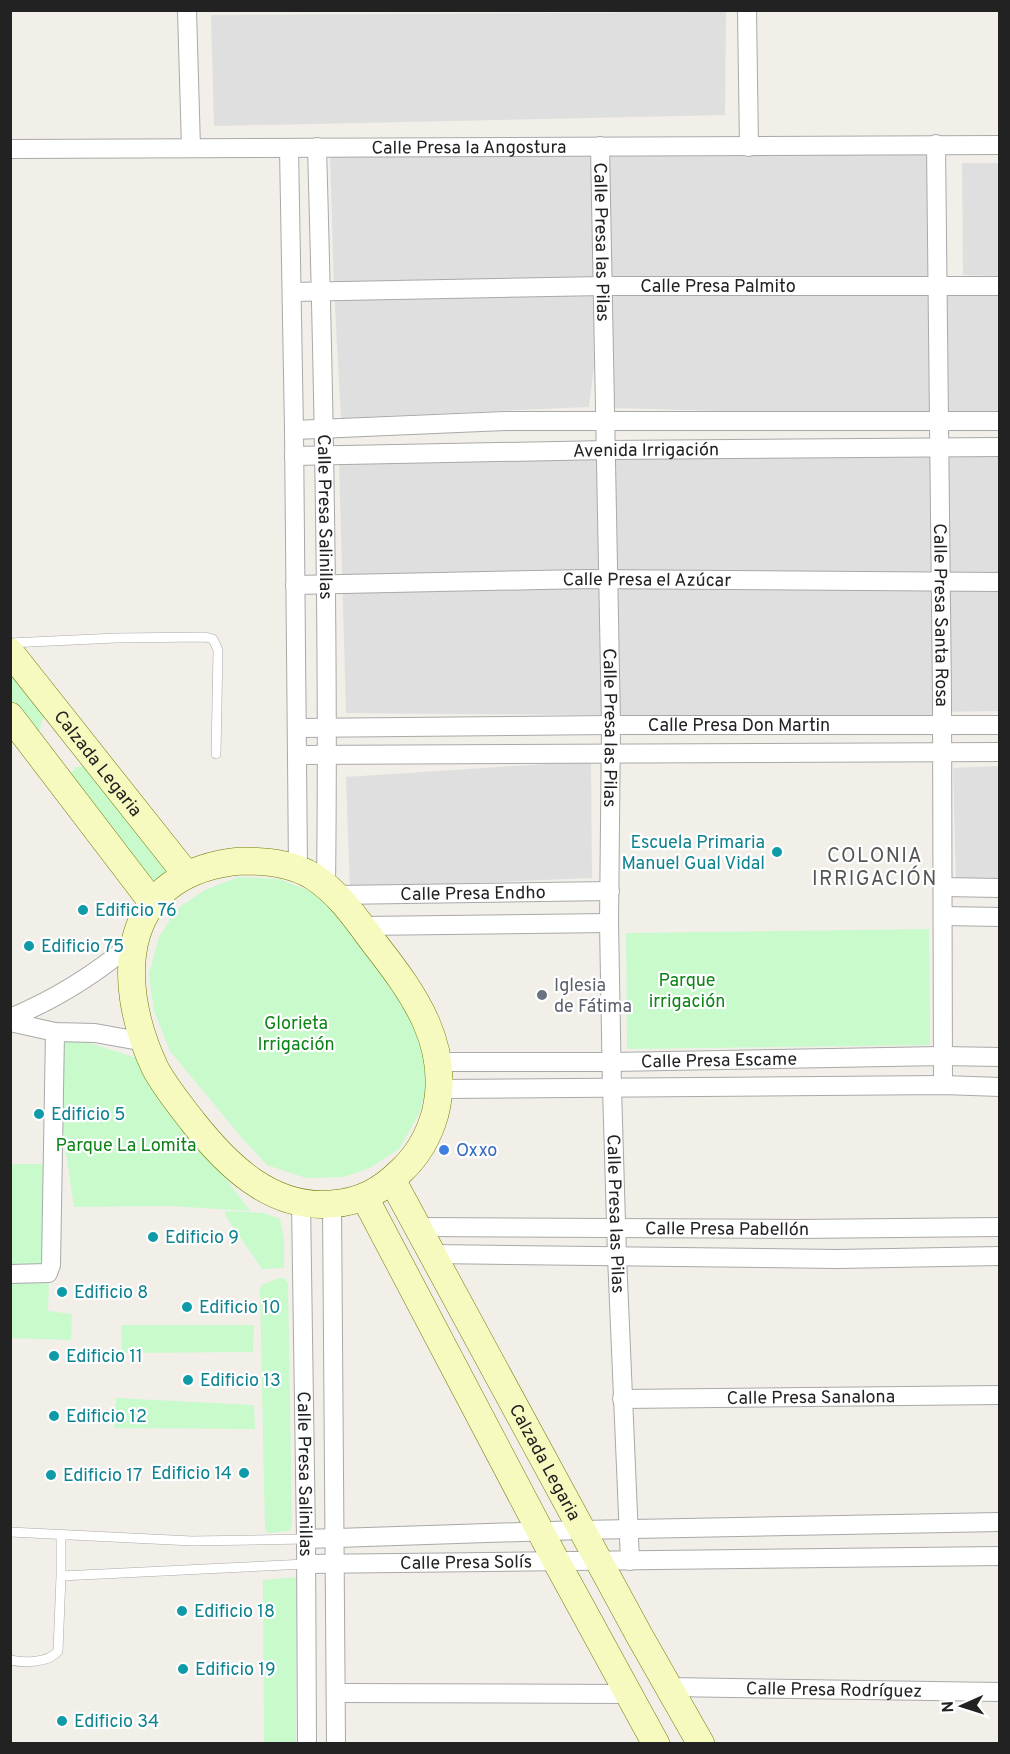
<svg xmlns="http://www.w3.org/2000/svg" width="1010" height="1754" viewBox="0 0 1010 1754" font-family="Overpass,sans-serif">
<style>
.residential{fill:#e0dfdf}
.park{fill:#c8facc}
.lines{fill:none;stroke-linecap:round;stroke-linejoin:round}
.lane-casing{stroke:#a9a9a9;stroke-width:10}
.street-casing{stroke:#a9a9a9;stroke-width:20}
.secondary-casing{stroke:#707d05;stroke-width:28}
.lane{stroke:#fff;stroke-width:9}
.street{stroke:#fff;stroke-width:18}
.secondary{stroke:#f7fabf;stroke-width:27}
.culture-dot{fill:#0f9aa8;stroke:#fff;stroke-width:2}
.worship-dot{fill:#6b7280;stroke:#fff;stroke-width:2}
.shop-dot{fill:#3f7fe0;stroke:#fff;stroke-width:2}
.labels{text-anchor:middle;stroke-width:4.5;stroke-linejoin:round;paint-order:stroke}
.street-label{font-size:18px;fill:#222;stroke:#fff}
.culture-label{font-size:18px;fill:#0d838f;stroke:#fff;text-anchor:start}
.park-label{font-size:18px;fill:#0c8416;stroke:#fff}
.worship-label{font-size:18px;fill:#5b616d;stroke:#fff;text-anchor:start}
.shop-label{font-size:18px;fill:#366cbe;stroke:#fff;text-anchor:start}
.neighbourhood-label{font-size:20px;letter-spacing:1.5px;fill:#555;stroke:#fff}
</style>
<rect width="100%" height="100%" fill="#f2efe9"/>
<path class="residential" d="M726,12L725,115L214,126L211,15Z
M936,149L937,290L999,289V416L938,417L614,408L603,295L589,407L341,418L334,291L330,154Z
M962,163H999V276L963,275Z
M999,451V711L941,712V718L346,713L339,463Z
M591,761L592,878L350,888L346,777Z
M999,766V881H956L953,768Z"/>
<path class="park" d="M10,668L45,712L35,745L11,711Z
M87,766L172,869L146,887L65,782L76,767Z
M238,877L279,879L315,893L381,965L417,1020L426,1050L427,1086L419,1114L399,1149L370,1168L343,1177L306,1178L267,1165L242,1138L170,1051L154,1011L149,975L159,937L177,909L205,890Z
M929,929L930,1045L627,1049L626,933Z
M48,1030L137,1058L250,1211L170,1206L74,1207Z
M10,1164H47L46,1270L11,1271Z
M225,1211L264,1213L280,1219L284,1240V1268L262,1269L225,1215Z
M49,1276L48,1311L72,1314L71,1340L11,1338V1277Z
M280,1278H284L288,1283L292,1526L289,1531L268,1533L265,1530L260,1288L263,1284Z
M121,1325H254L253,1352L122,1353Z
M116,1398L254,1405L255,1429L114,1428Z
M297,1577L296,1743H264L263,1580Z"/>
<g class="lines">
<g class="lane-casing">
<path id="lane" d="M10,643L116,638L205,637L213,639L218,650L216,754
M10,1532L192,1541L306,1539
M61,1535V1576
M10,1660C24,1663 49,1663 58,1651L61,1576L306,1564"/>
</g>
<g class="street-casing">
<g id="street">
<path d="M187,10L191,148"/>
<path d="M747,10L749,147"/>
<path id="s1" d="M936,144L942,698L943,1085"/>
<path id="s2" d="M600,146L611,725L609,923L612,1088L617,1256L630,1561"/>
<path id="s3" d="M317,147C324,394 329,640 326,887"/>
<path d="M289,148L294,430L298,869"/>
<path id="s4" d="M10,149L1000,145"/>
<path id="s5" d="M292,292L604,286H1000"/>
<path d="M294,430L505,421H1000"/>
<path id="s6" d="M294,456L607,450L1000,447"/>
<path id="s7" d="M295,585L587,579L1000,582"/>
<path id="s8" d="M298,728L611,725H1000"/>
<path d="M299,755L1000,752"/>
<path d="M943,887L1000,888"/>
<path id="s9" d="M337,895L610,891"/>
<path d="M943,916L1000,917"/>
<path d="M362,926L609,923"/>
<path d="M10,1018C57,999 97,973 135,941"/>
<path d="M10,1022L55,1032L95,1033L145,1042"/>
<path id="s10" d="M439,1062H612L942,1056L1000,1057"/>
<path d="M440,1089L943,1085L1000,1087"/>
<path id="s11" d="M301,1202L306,1539L307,1744"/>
<path d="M332,1204L336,1744"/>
<path id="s12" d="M419,1227L796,1229L1000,1227"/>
<path d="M433,1254L837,1259L1000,1256"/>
<path d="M10,1274L48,1273L51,1265L55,1032"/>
<path id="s13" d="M622,1399L1000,1395"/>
<path d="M306,1539L581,1530L1000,1522"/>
<path id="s14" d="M306,1564L1000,1556"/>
<path id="s15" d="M669,1687L1000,1692"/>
<path d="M336,1693L629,1694"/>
</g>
</g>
<g class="secondary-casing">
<g id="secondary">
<path id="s16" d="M10,652L186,874"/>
<path d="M10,716L152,902"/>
<path d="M241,861C266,861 292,863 314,877C340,894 357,920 375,944C415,995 452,1047 435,1114C429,1135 418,1155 402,1170C381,1191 361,1202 331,1204C271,1209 227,1165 193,1122C180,1105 165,1087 155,1068C112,976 121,872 241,861Z"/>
<path id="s17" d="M392,1180L639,1635L701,1744"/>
<path d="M365,1198L556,1561L656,1744"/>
</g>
</g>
<use href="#lane" class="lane"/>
<use href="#street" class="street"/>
<use href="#secondary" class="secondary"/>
</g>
<g class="culture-dot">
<circle cx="777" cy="852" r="6"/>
<circle cx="83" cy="910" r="6"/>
<circle cx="29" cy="946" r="6"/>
<circle cx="39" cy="1114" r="6"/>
<circle cx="153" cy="1237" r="6"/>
<circle cx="62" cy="1292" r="6"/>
<circle cx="187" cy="1307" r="6"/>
<circle cx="54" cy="1356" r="6"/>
<circle cx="188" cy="1380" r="6"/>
<circle cx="54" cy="1416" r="6"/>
<circle cx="244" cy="1473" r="6"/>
<circle cx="51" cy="1475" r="6"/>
<circle cx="182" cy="1611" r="6"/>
<circle cx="183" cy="1669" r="6"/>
<circle cx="62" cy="1721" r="6"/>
</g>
<circle class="worship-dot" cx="542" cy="995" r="6"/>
<circle class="shop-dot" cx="444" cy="1150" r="6"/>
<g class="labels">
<g class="street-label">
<text dy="6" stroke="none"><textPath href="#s4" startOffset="459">Calle Presa la Angostura</textPath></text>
<text dy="6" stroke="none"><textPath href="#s2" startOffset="96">Calle Presa las Pilas</textPath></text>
<text dy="6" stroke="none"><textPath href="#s5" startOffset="426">Calle Presa Palmito</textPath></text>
<text dy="6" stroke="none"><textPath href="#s6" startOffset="352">Avenida Irrigación</textPath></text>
<text dy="6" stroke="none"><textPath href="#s3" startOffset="370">Calle Presa Salinillas</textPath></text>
<text dy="6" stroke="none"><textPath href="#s7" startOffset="352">Calle Presa el Azúcar</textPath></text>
<text dy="6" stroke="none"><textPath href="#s1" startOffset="471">Calle Presa Santa Rosa</textPath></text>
<text dy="6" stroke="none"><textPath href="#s8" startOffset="441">Calle Presa Don Martin</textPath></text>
<text dy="6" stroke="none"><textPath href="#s2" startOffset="582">Calle Presa las Pilas</textPath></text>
<text dy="6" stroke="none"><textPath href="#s16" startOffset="142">Calzada Legaria</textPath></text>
<text dy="6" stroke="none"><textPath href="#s9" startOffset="136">Calle Presa Endho</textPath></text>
<text dy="6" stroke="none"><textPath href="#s10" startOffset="280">Calle Presa Escame</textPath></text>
<text dy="6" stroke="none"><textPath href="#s2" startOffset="1068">Calle Presa las Pilas</textPath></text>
<text dy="6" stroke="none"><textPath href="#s12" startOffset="308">Calle Presa Pabellón</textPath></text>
<text dy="6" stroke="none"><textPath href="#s13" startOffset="189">Calle Presa Sanalona</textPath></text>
<text dy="6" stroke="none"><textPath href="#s17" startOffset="321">Calzada Legaria</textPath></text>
<text dy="6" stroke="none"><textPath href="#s11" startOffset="272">Calle Presa Salinillas</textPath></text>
<text dy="6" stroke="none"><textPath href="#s14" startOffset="160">Calle Presa Solís</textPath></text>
<text dy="6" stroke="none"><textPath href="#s15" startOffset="165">Calle Presa Rodríguez</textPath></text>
</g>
<g class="culture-label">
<text x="765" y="848" text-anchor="end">Escuela Primaria<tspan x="765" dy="21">Manuel Gual Vidal</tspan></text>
<text x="95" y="916">Edificio 76</text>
<text x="41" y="952">Edificio 75</text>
<text x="51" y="1120">Edificio 5</text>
<text x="165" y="1243">Edificio 9</text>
<text x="74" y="1298">Edificio 8</text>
<text x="199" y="1313">Edificio 10</text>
<text x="66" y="1362">Edificio 11</text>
<text x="200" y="1386">Edificio 13</text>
<text x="66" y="1422">Edificio 12</text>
<text x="232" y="1479" text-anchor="end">Edificio 14</text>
<text x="63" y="1481">Edificio 17</text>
<text x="194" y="1617">Edificio 18</text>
<text x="195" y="1675">Edificio 19</text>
<text x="74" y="1727">Edificio 34</text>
</g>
<g class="park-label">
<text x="687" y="986">Parque<tspan x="687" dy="21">irrigación</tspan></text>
<text x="296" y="1029">Glorieta<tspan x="296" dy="21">Irrigación</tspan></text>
<text x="126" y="1151">Parque La Lomita</text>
</g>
<g class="worship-label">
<text x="554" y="991">Iglesia<tspan x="554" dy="21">de Fátima</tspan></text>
</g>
<g class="shop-label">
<text x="456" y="1156">Oxxo</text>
</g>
<g class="neighbourhood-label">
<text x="875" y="862">COLONIA<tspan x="875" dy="23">IRRIGACIÓN</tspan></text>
</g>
</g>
<rect width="1010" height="1754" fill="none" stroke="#222222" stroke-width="24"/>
<g transform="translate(962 1706) rotate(267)" stroke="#ffffff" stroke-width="4.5" paint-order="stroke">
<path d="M0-4.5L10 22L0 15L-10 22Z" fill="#222222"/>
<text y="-9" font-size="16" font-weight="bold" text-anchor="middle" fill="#222222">N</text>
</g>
</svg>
